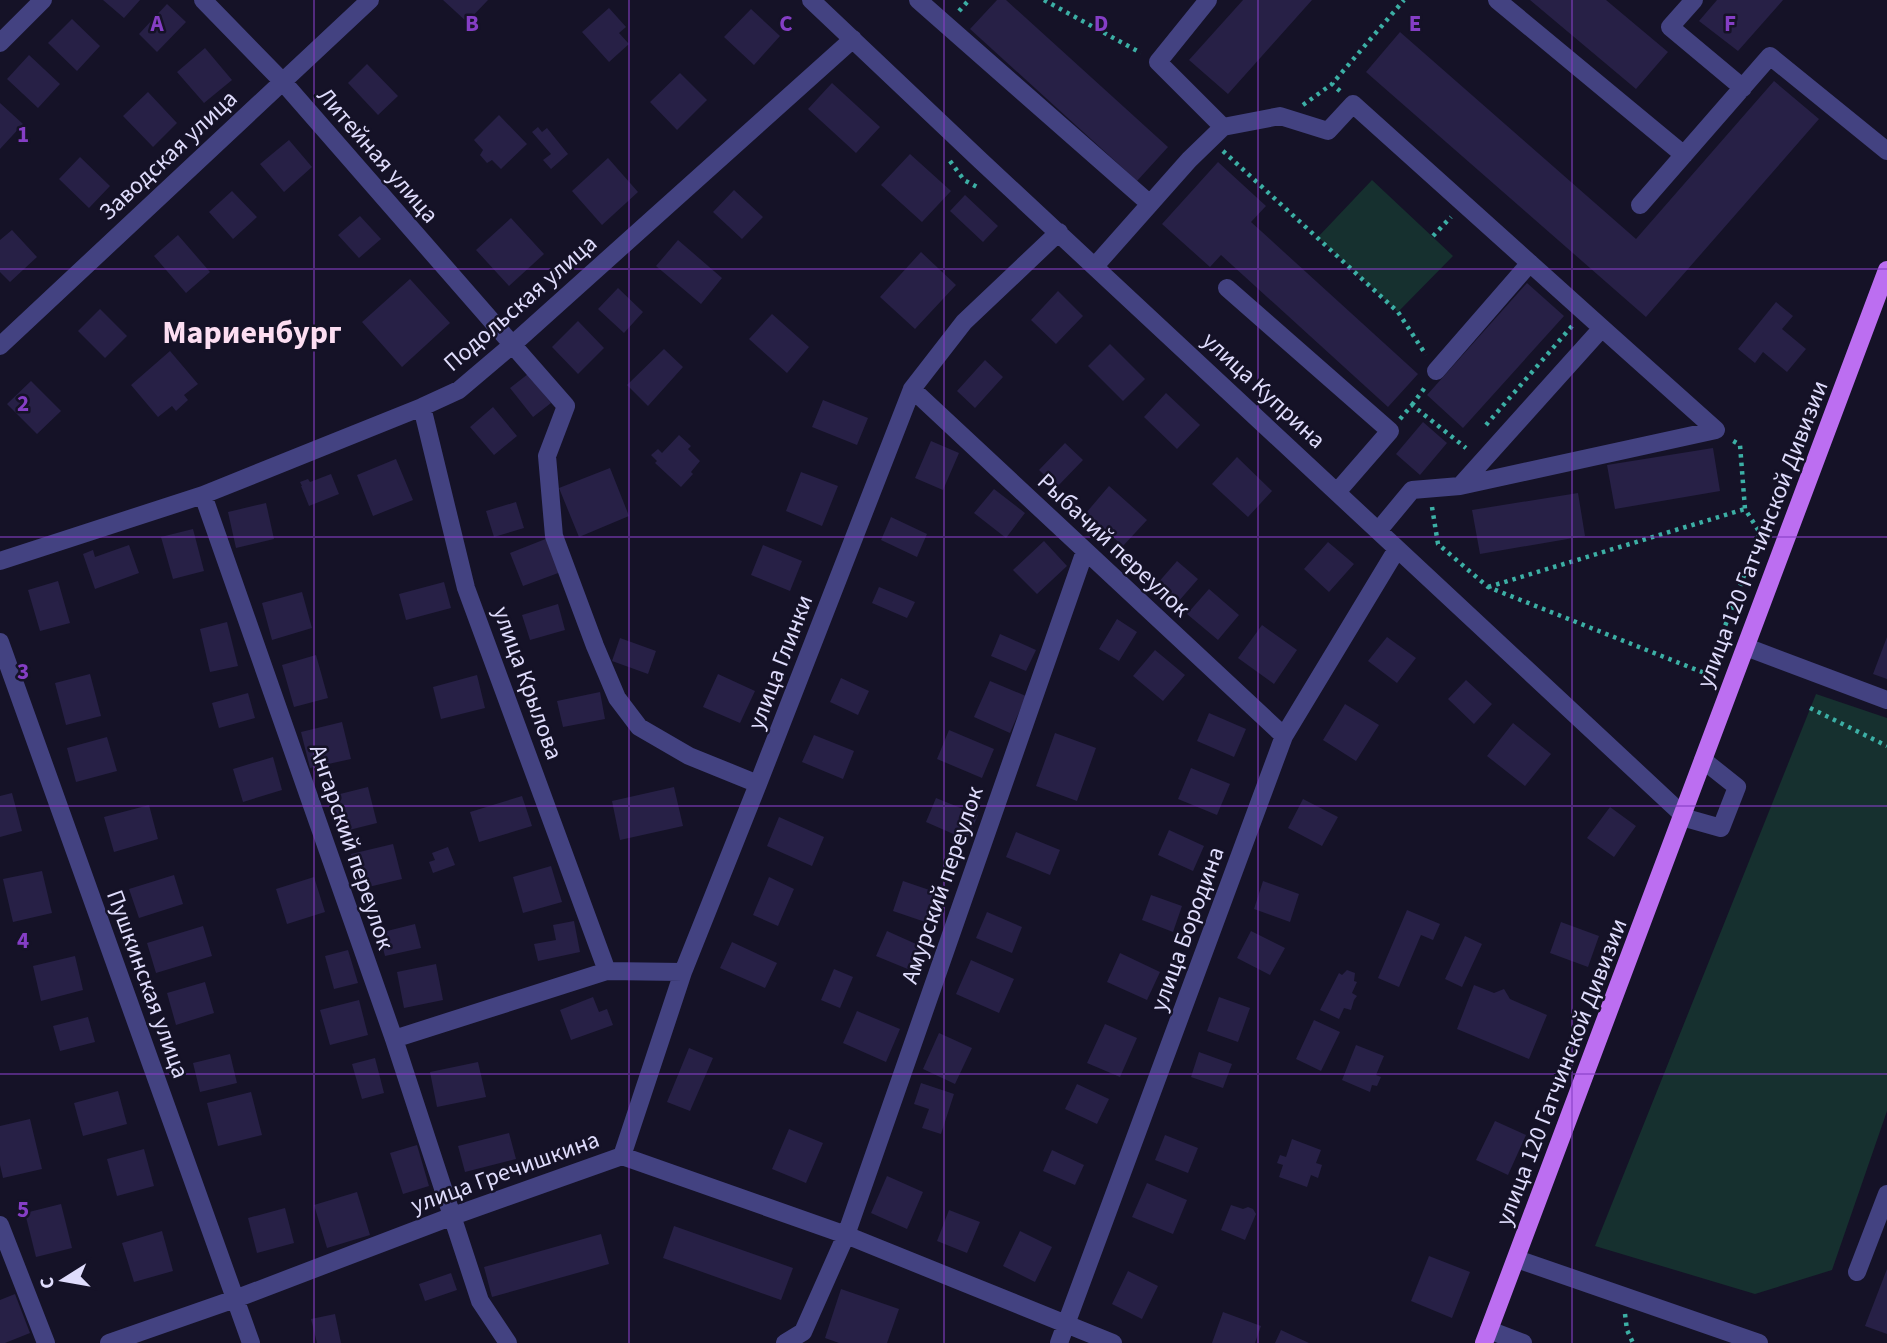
<svg xmlns="http://www.w3.org/2000/svg" width="1887" height="1343" viewBox="0 0 1887 1343" font-family="'Source Sans 3',sans-serif">
<style>
.green{fill:#16302f}
.building{fill:#272046}
.lines{fill:none;stroke-linecap:round;stroke-linejoin:round}
.path{stroke:#3cafa5;stroke-width:4.5;stroke-dasharray:3.5 5;stroke-linecap:butt}
.minor{stroke:#434281;stroke-width:18}
.major{stroke:#bc6ef1;stroke-width:18}
.grid{fill:none;stroke:#853ec5;stroke-width:2;stroke-opacity:0.55}
.labels{text-anchor:middle;stroke-width:5;stroke-linejoin:round;paint-order:stroke}
.street-label{font-size:24px;fill:#dfdcfc;stroke:#151227}
.district-label{font-size:32px;font-weight:bold;fill:#fcdef2;stroke:#151227}
.grid-label{font-size:23px;text-anchor:middle;font-weight:bold;fill:#853ec5;stroke:#151227;stroke-width:5;stroke-linejoin:round;paint-order:stroke}
</style>
<rect width="100%" height="100%" fill="#151227"/>
<path class="green" d="M1372,180L1453,256L1398,312L1318,237Z
M1816,694L1887,718V1111L1832,1270L1755,1294L1595,1246Z"/>
<path class="building" d="M103,0H140L124,18Z
M443,0H488L467,22Z
M997,0H1006L1168,147L1137,181L970,29Z
M1243,0H1312L1228,94L1189,60Z
M1530,0H1606L1668,52L1636,89Z
M1717,0H1783L1738,51L1699,21Z
M167,4L186,22L157,52L139,34Z
M609,8L626,27L619,33L629,44L609,62L582,32Z
M751,9L780,36L754,65L724,37Z
M72,19L100,46L77,71L48,43Z
M1400,32L1636,239L1774,81L1819,119L1646,317L1366,72Z
M205,48L232,80L204,103L177,72Z
M29,55L60,84L38,108L7,79Z
M367,64L398,96L378,115L348,83Z
M680,73L707,100L677,130L650,102Z
M832,83L880,127L856,153L808,109Z
M148,92L177,123L153,147L123,116Z
M0,103L23,124L0,149Z
M499,115L527,144L501,169L492,160L487,163L480,155L483,150L474,140Z
M538,127L542,132L547,128L568,154L551,169L543,160L551,154L532,132Z
M289,140L312,167L284,192L260,164Z
M910,154L951,191L922,222L881,185Z
M80,157L110,186L89,208L59,179Z
M608,158L638,192L602,225L572,191Z
M1218,162L1266,206L1251,222L1418,374L1388,407L1221,255L1210,267L1162,224Z
M734,190L763,217L742,239L713,212Z
M232,191L257,217L233,239L209,212Z
M965,195L998,226L983,242L950,211Z
M360,216L381,239L359,258L338,235Z
M511,218L544,254L509,286L476,250Z
M12,230L37,257L10,282L0,272V240Z
M178,235L210,272L186,293L154,256Z
M678,240L722,278L701,304L656,266Z
M921,252L956,285L915,329L880,297Z
M410,279L450,323L402,367L362,322Z
M1527,283L1564,316L1463,428L1427,395Z
M618,288L643,312L624,333L598,309Z
M1058,291L1083,316L1056,344L1031,320Z
M1776,302L1793,316L1782,329L1806,349L1787,372L1763,352L1755,363L1738,349Z
M100,309L127,336L105,358L78,331Z
M772,314L809,347L787,373L749,339Z
M578,321L604,348L578,374L552,347Z
M1110,344L1145,379L1123,401L1088,366Z
M664,349L683,367L648,406L627,385Z
M170,351L198,384L184,395L188,400L176,411L172,406L158,417L131,385Z
M985,360L1003,377L975,408L957,391Z
M528,374L551,403L533,417L510,388Z
M31,381L61,411L37,434L7,404Z
M1166,393L1200,425L1177,449L1144,417Z
M823,400L868,418L857,445L812,427Z
M493,407L517,436L494,455L470,427Z
M1423,422L1447,443L1420,475L1396,454Z
M679,435L691,446L688,449L700,461L691,472L693,474L681,487L655,463L657,461L651,455L658,449L662,453Z
M931,441L959,453L943,490L915,478Z
M1065,443L1083,460L1057,487L1039,470Z
M1713,448L1720,491L1615,509L1607,465Z
M1237,457L1272,491L1248,517L1212,484Z
M396,459L413,500L373,516L357,475Z
M610,468L629,516L579,537L559,488Z
M801,472L838,486L822,526L786,511Z
M331,474L339,494L309,506L301,486H302L300,482L308,479L310,482Z
M1109,486L1147,520L1123,546L1086,513Z
M994,489L1025,513L1006,538L974,513Z
M1578,493L1585,536L1480,554L1472,510Z
M516,502L524,528L494,537L486,511Z
M266,503L274,539L236,548L228,512Z
M891,517L927,534L917,557L881,540Z
M193,529L204,571L173,579L161,537Z
M548,538L561,572L523,586L510,553Z
M1044,541L1067,566L1037,594L1013,570Z
M1328,542L1354,564L1329,592L1304,569Z
M129,545L139,573L95,589L83,554L93,550L95,557Z
M763,545L802,561L790,591L751,575Z
M1177,561L1198,579L1178,602L1157,584Z
M58,581L70,623L40,631L28,590Z
M444,582L451,608L406,620L399,594Z
M879,587L915,602L907,618L872,603Z
M1209,589L1239,615L1218,640L1187,614Z
M302,592L312,628L272,640L262,603Z
M558,604L565,630L530,640L522,615Z
M1117,619L1137,632L1119,661L1099,649Z
M227,622L238,666L210,672L200,629Z
M1262,625L1297,650L1274,684L1238,658Z
M1000,634L1036,650L1026,671L991,656Z
M1387,637L1416,658L1397,683L1368,661Z
M1887,637V679L1873,674Z
M620,638L656,651L648,674L612,661Z
M1155,650L1185,675L1163,701L1133,676Z
M316,655L328,698L294,707L282,665Z
M90,674L101,716L66,725L55,683Z
M718,674L755,691L740,723L703,707Z
M477,675L485,708L441,719L433,687Z
M841,678L869,691L858,715L830,702Z
M1466,680L1492,704L1474,724L1448,699Z
M990,681L1026,696L1010,733L974,717Z
M600,692L605,719L563,727L557,701Z
M248,693L255,718L219,728L212,703Z
M1345,704L1379,725L1356,761L1323,740Z
M1209,713L1246,729L1234,757L1197,741Z
M342,722L351,759L310,768L301,732Z
M1513,723L1551,754L1525,786L1487,756Z
M949,730L994,749L982,778L937,759Z
M1055,733L1096,748L1077,801L1036,786Z
M814,735L854,751L843,779L802,762Z
M107,737L117,771L76,782L67,748Z
M273,757L282,790L243,802L233,769Z
M1191,768L1230,784L1217,815L1178,799Z
M368,787L377,823L341,832L332,796Z
M674,787L683,826L620,840L612,801Z
M12,793L22,831L0,837V796Z
M522,796L532,826L479,842L470,812Z
M936,798L978,815L967,840L926,822Z
M1303,799L1338,817L1322,846L1288,828Z
M149,805L158,839L114,852L104,817Z
M1610,807L1636,826L1614,857L1587,838Z
M779,817L824,837L812,866L767,846Z
M1169,830L1204,846L1193,871L1158,855Z
M1016,832L1060,850L1050,875L1006,857Z
M393,844L402,879L360,889L351,854Z
M448,847L455,865L433,873L429,862L435,860L432,853Z
M551,866L562,902L523,913L513,877Z
M42,871L52,913L13,922L3,879Z
M174,875L183,904L139,918L129,889Z
M314,877L325,912L287,924L276,889Z
M769,877L794,889L778,926L753,915Z
M903,881L944,895L934,925L893,911Z
M1263,881L1299,894L1290,922L1254,909Z
M1151,895L1182,906L1173,932L1142,920Z
M1407,910L1440,924L1433,940L1421,935L1399,987L1378,978Z
M987,912L1022,927L1012,953L976,938Z
M574,921L580,952L538,961L534,944L556,940L553,925Z
M1561,922L1599,936L1588,967L1550,953Z
M415,924L421,948L385,956L379,933Z
M203,926L212,956L156,973L147,943Z
M887,931L925,948L915,972L876,956Z
M1251,931L1285,948L1270,975L1237,958Z
M1465,936L1482,944L1462,987L1445,979Z
M732,942L777,963L765,988L720,968Z
M348,950L358,983L334,989L325,956Z
M1120,953L1160,972L1147,1000L1107,982Z
M75,956L83,990L41,1001L33,966Z
M971,960L1014,979L999,1013L956,994Z
M436,964L443,1000L404,1008L397,972Z
M834,969L853,977L840,1008L821,1000Z
M1347,970L1355,973L1354,981L1357,982L1352,993L1357,996L1354,1000L1351,1010L1344,1008L1339,1019L1320,1010L1339,973L1342,975Z
M205,982L214,1013L176,1025L167,993Z
M1474,985L1494,993L1504,989L1510,999L1547,1015L1529,1059L1457,1029Z
M593,997L599,1012L607,1009L613,1025L571,1040L560,1010Z
M1219,997L1250,1008L1238,1042L1207,1031Z
M359,1000L368,1035L330,1045L320,1010Z
M857,1011L900,1029L886,1062L843,1043Z
M88,1017L95,1042L60,1051L53,1026Z
M1314,1020L1340,1032L1321,1071L1296,1059Z
M1105,1024L1137,1038L1120,1077L1087,1063Z
M939,1033L972,1048L955,1084L923,1069Z
M1356,1045L1384,1056L1376,1075L1381,1077L1377,1086L1372,1085L1370,1092L1342,1080Z
M689,1048L713,1058L690,1111L667,1102Z
M1199,1052L1232,1064L1223,1088L1191,1077Z
M230,1054L237,1083L200,1092L193,1063Z
M375,1058L384,1093L362,1099L352,1064Z
M478,1062L486,1097L437,1107L430,1072Z
M921,1083L954,1094L941,1134L922,1128L929,1109L914,1104Z
M1077,1084L1109,1099L1097,1124L1065,1109Z
M118,1091L127,1124L83,1136L74,1103Z
M251,1092L262,1135L218,1146L207,1103Z
M30,1119L42,1169L3,1178L0,1165V1126Z
M1495,1121L1526,1135L1508,1175L1476,1160Z
M789,1129L823,1143L806,1183L772,1169Z
M509,1133L516,1159L465,1172L458,1146Z
M1165,1135L1198,1148L1188,1173L1155,1160Z
M1292,1139L1321,1150L1316,1163L1322,1165L1318,1178L1311,1175L1307,1187L1279,1177L1283,1165L1277,1163L1280,1155L1286,1157Z
M417,1145L429,1186L403,1194L390,1153Z
M144,1149L154,1186L117,1196L107,1159Z
M1052,1150L1084,1165L1075,1185L1043,1171Z
M887,1176L923,1192L907,1229L871,1213Z
M1147,1183L1187,1200L1173,1234L1132,1217Z
M357,1192L370,1235L327,1248L314,1205Z
M61,1204L72,1248L36,1257L25,1213Z
M1231,1205L1243,1209L1248,1207L1253,1209L1256,1214L1245,1240L1221,1230Z
M285,1208L294,1243L257,1253L248,1218Z
M949,1210L980,1222L967,1253L937,1241Z
M674,1226L793,1268L781,1300L663,1258Z
M162,1231L173,1271L134,1282L122,1243Z
M1020,1231L1052,1247L1035,1282L1003,1266Z
M601,1234L609,1264L492,1297L484,1267Z
M1429,1256L1470,1272L1452,1318L1411,1301Z
M1887,1269V1334L1865,1326Z
M1128,1271L1158,1286L1142,1319L1112,1304Z
M451,1273L457,1290L425,1301L419,1284Z
M841,1289L899,1309L887,1343H839L825,1338Z
M15,1294L30,1333L5,1343H0V1300Z
M1223,1312L1261,1326L1255,1343H1212Z
M335,1314L341,1343H317L311,1319Z
M1281,1330L1309,1343H1275Z"/>
<g class="lines">
<path class="path" d="M1044,0L1141,53
M959,11L969,0
M1340,91L1332,84L1404,0
M1303,105L1332,84
M1223,151L1398,312L1426,355
M950,161L964,180L979,188
M1433,236L1451,217
M1412,405L1426,386
M1400,419L1412,405L1466,448
M1486,425L1572,326
M1432,507L1438,544L1488,587L1707,674L1760,533L1745,509L1740,445L1730,439
M1488,587L1745,509
M1810,708L1887,746
M1625,1314L1627,1330L1633,1343"/>
<path class="minor" d="M203,0L283,82L566,406L547,456L554,536L595,646L617,698L639,727L689,756L758,784
M811,0L981,161L1683,815
M918,0L1150,204
M1208,0L1158,62L1223,127
M1497,0L1684,155
M1694,0L1670,27L1743,88
M0,43L43,0
M1640,205L1770,56L1887,151
M1095,266L1189,160L1223,127L1280,116L1328,131L1353,104L1602,328L1460,486L1412,490L1378,531
M1227,288L1390,431L1337,492
M0,346L370,0
M1436,371L1530,263
M912,389L1284,736
M422,407L466,588L607,971
M1460,486L1716,430L1602,328
M203,495L394,1039L480,1301L508,1343
M0,561L203,495L422,407L459,390L512,345L853,39
M0,642L251,1343
M1746,647L1887,700
M1682,817L1721,828L1737,787L1703,760
M394,1039L607,971L683,972
M622,1156L683,972L758,784L912,389L964,322L1059,232
M0,1225L46,1343
M1517,1259L1759,1343
M1857,1272L1887,1194
M1489,1330L1523,1343
M109,1343L235,1299L453,1216L622,1156L846,1235L1113,1343
M785,1343L803,1332L846,1235L1085,551
M1059,1343L1284,736L1397,549"/>
<path class="major" d="M1484,1343L1887,270"/>
</g>
<path class="grid" d="M314,0V1343M629,0V1343M944,0V1343M1258,0V1343M1572,0V1343M0,269H1887M0,537H1887M0,806H1887M0,1074H1887"/>
<g class="labels">
<g class="street-label">
<text transform="translate(168 155) rotate(-43)" y="8">Заводская улица</text>
<text transform="translate(378 155) rotate(49)" y="8">Литейная улица</text>
<text transform="translate(520 303) rotate(-41)" y="8">Подольская улица</text>
<text transform="translate(1264 390) rotate(43)" y="8">улица Куприна</text>
<text transform="translate(1762 534) rotate(-69)" y="8">улица 120 Гатчинской Дивизии</text>
<text transform="translate(1114 545) rotate(43)" y="8">Рыбачий переулок</text>
<text transform="translate(780 662) rotate(-69)" y="8">улица Глинки</text>
<text transform="translate(528 683) rotate(70)" y="8">улица Крылова</text>
<text transform="translate(352 847) rotate(71)" y="8">Ангарский переулок</text>
<text transform="translate(942 885) rotate(-71)" y="8">Амурский переулок</text>
<text transform="translate(1187 929) rotate(-70)" y="8">улица Бородина</text>
<text transform="translate(148 984) rotate(70)" y="8">Пушкинская улица</text>
<text transform="translate(1561 1072) rotate(-69)" y="8">улица 120 Гатчинской Дивизии</text>
<text transform="translate(505 1172) rotate(-20)" y="8">улица Гречишкина</text>
</g>
<g class="district-label">
<text x="252" y="343">Мариенбург</text>
</g>
</g>
<g class="grid-label">
<text x="157" y="31">A</text>
<text x="472" y="31">B</text>
<text x="786" y="31">C</text>
<text x="1101" y="31">D</text>
<text x="1415" y="31">E</text>
<text x="1730" y="31">F</text>
<text x="23" y="142">1</text>
<text x="23" y="411">2</text>
<text x="23" y="679">3</text>
<text x="23" y="948">4</text>
<text x="23" y="1217">5</text>
</g>
<g transform="translate(63 1280) rotate(259)" stroke="#151227" stroke-width="5" paint-order="stroke">
<path d="M0-5L12 26L0 18L-12 26Z" fill="#dfdcfc"/>
<text y="-10" font-size="19" font-weight="bold" text-anchor="middle" fill="#dfdcfc">С</text>
</g>
</svg>
